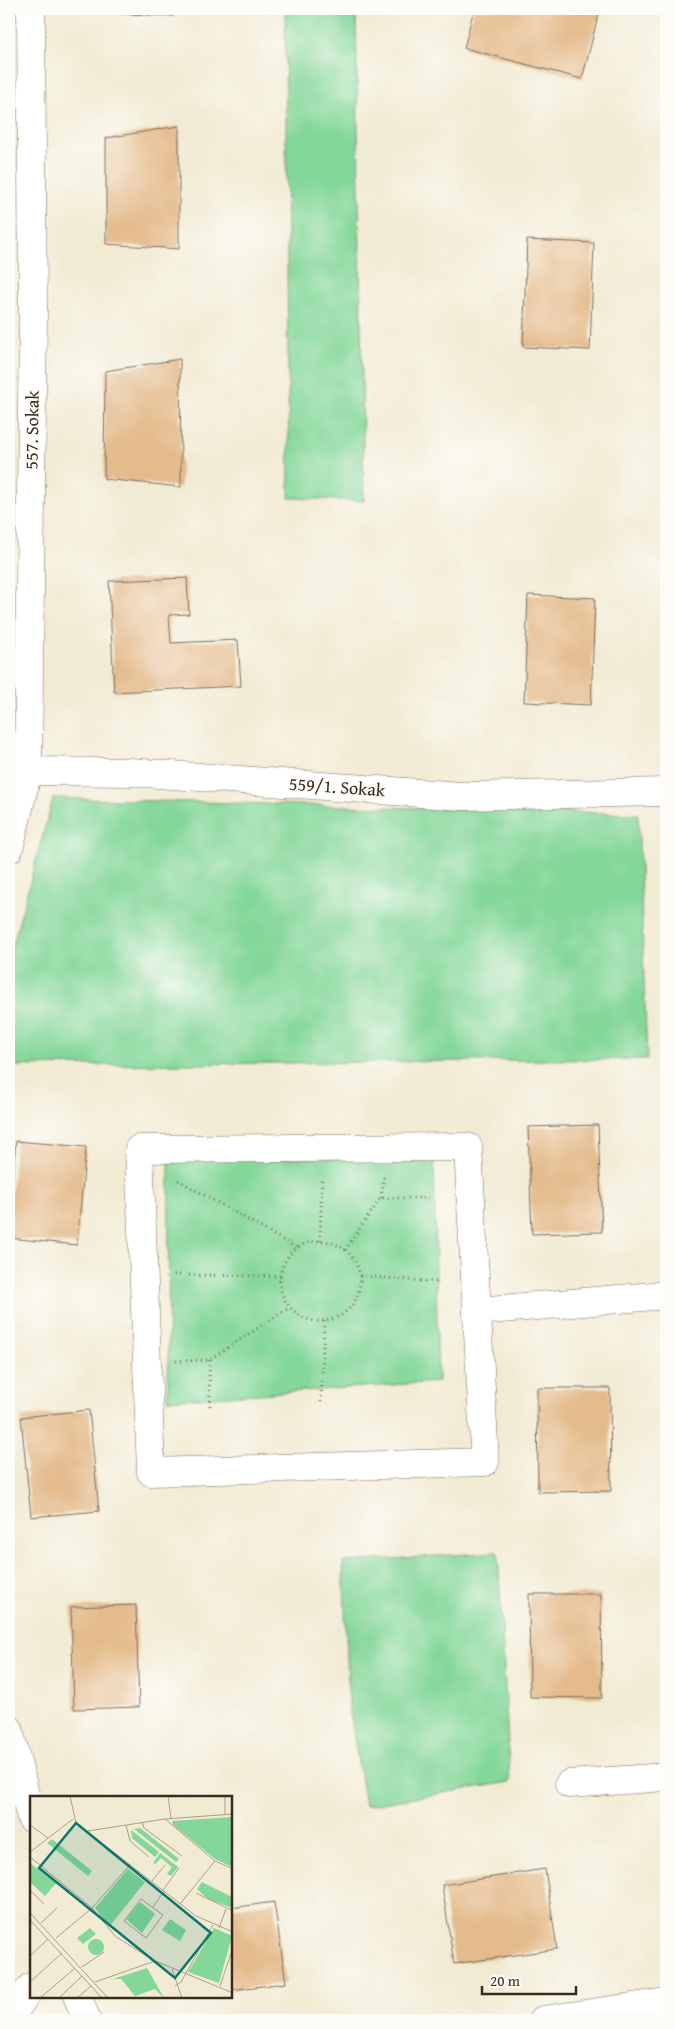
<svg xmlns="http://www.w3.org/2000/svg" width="675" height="2029" viewBox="0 0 675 2029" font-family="'Gentium Book Plus',serif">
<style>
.green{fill:#83d799;stroke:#5f805c}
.building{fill:#e4bb8c}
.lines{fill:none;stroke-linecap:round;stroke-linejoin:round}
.minor-casing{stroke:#7b6e5e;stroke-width:29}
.path{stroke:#7b6e5e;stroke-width:3;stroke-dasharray:1 4;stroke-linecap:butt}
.minor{stroke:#fff;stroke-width:28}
.labels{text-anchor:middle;stroke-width:4;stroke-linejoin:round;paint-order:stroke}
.street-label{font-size:18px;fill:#3b2a1e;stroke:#fdfcf7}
.inset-road{fill:none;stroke:#a99e8b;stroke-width:1}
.view{fill:#0f766e;fill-opacity:0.15;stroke:#0f766e;stroke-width:2.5}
.inset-edge{fill:none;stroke:#3b2a1e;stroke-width:2.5}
</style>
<rect width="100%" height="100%" fill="#fdfcf7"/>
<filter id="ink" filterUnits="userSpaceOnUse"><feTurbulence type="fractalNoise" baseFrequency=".02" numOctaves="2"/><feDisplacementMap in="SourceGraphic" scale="10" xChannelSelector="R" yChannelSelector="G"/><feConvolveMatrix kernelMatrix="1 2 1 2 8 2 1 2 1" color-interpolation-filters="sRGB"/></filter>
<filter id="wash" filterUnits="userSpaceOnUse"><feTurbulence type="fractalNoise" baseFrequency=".0096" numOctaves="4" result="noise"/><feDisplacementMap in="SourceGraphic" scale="20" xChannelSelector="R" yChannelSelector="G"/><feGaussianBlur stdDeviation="1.12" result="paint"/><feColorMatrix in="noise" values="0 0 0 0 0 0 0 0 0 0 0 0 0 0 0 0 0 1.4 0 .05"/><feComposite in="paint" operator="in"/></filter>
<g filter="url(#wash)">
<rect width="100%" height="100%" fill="#f2ebd4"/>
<path class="green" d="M285,9H356L364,501L289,498Z
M53,798L638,814L647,1059L9,1066V959Z
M434,1157L438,1382L168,1400L169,1160Z
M498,1552L510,1782L365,1806L349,1706L343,1562Z"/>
<g id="blocks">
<path class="building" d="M106,9H174V16L106,13Z
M474,9H600L582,79L464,48Z
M179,126V249L106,244V138Z
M527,240L594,243L590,350L523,347Z
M180,359L181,487L104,479L105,371Z
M187,578L189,614L169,615L171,643L238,640L241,686L114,692L109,581Z
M528,595L595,598L591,705L524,702Z
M598,1125L602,1232L532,1234L528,1127Z
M16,1141L86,1147L77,1245L9,1238V1219Z
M537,1388H610L611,1491L538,1492Z
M89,1410L99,1511L31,1517L21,1417Z
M529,1594H601L602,1698L530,1697Z
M136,1605L139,1707L74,1709L71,1607Z
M545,1869L557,1949L454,1964L442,1885Z
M274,1902L286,1983L231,1990V1908Z"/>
</g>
</g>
<g filter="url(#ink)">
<use href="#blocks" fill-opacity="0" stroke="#7b6e5e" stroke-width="1"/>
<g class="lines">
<g class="minor-casing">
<path id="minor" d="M9,768L28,771L130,772L461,796L666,792
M9,849L28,771L33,313L31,9
M468,1147L485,1462L151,1472L139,1149Z
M477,1311L666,1295
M9,1729L31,1818
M569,1784L666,1777
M78,1998L87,2020
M9,2019L31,1987
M543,2020L666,2002"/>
</g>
<path class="path" d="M178,1180L297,1248
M381,1198L384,1176
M320,1241L322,1177
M280 1281a40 40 0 1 1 80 0a40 40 0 1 1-80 0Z
M345,1250L381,1198H431
M174,1275L281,1276
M360,1276L436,1282
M209,1360L210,1408
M176,1361L209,1360L290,1307
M321,1402L324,1321"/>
<use href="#minor" class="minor"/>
</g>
</g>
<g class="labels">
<g class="street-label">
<text transform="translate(32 430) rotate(-89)" y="6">557. Sokak</text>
<text transform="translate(337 787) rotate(4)" y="6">559/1. Sokak</text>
</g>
</g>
<g transform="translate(30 1796)">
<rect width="202" height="202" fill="#f2ebd4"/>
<path d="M202,21V71L185,63L143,29L142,25ZM110,32L149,63L146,66L104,33ZM101,34L129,56L125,61L102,42ZM22,43L62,75L58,80L17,47ZM130,57L148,71L141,80L137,78L142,71L131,62L125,68L123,67ZM0,67L26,87L15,100L0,86ZM98,73L115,86L79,131L65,112ZM172,86L202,101V112L178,103L167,93ZM110,106L125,118L112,137L96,123ZM140,123L156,134L150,145L132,134ZM60,132L66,138L53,148L47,142ZM184,132L202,140L189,187L158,176ZM58 151a8 8 0 1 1 16 0a8 8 0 1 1-16 0ZM117,172L134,202L125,193L105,200L91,183H83Z" fill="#83d799"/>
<path class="inset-road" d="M40,0L46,27L166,120L203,136M138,0L141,22M195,18V0M135,23L185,65L203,73M112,26L114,32L152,60M0,29L18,42M96,29L100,45L119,61M58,35L135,23L203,18M0,56L43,23M0,61L62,112L85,140L123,164L203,197M122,85L135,69M0,94L14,108M133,94L149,72M166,97L203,115M111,103L133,119L116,142L94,125ZM150,108L185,65M123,111L134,95M0,117L78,202M0,124L72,202M11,127L27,112M189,132L196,113M26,142L62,112L100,69M0,160L18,143M52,171L74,156M142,173L152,202M0,186L32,157M65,186L125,165M145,190L151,186L183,129M190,190L203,152M10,202L45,172M29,202L52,180M47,202L61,190"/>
<path class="view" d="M46,27L181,137L145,182L9,72Z"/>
<rect width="202" height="202" class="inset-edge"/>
</g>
<rect width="675" height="2029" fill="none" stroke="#fdfcf7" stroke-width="30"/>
<path d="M482 1986v8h94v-8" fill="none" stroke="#3b2a1e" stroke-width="2.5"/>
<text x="490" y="1986" font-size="15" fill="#3b2a1e" stroke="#fdfcf7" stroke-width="4" paint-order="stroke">20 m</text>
</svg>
